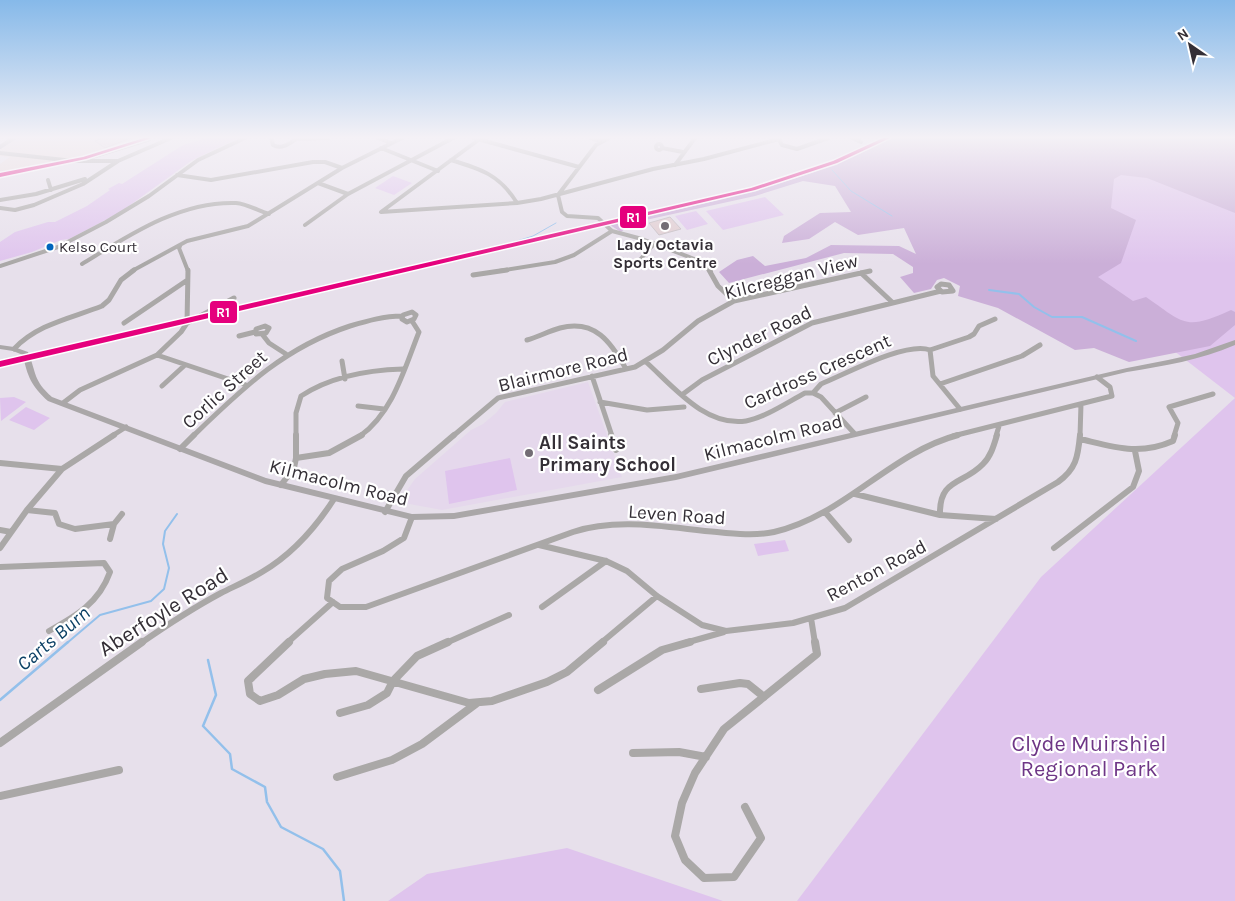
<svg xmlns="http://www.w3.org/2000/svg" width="1235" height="901" viewBox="0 0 1235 901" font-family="Karla,sans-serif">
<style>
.commercial{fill:#e8d8d8}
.built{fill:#e5d8ec}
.green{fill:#dfc4ed}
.forest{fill:#cbafd8}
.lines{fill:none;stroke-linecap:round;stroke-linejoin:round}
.stream-far2{stroke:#93c0eb;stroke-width:1}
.stream-far1{stroke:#93c0eb;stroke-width:2}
.stream{stroke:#93c0eb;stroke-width:2.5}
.building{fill:#e0ccd0;stroke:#c4bcc1}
.minor-far3{stroke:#aaa8a7;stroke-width:4}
.minor-far2{stroke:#aaa8a7;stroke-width:5}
.minor-far1{stroke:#aaa8a7;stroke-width:6}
.minor{stroke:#aaa8a7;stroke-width:8}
.secondary{fill:#aaa7a8;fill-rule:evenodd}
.rail-casing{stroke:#a8a4a8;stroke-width:2.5}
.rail{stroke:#fff;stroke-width:1;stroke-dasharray:4;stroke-linecap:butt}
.rail-1-casing{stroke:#fff;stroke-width:3}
.rail-1{fill:#e5007d;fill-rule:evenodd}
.poi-dot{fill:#736d75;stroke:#fff;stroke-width:2}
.bus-dot{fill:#0065bd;stroke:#fff;stroke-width:2}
.labels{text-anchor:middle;stroke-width:4.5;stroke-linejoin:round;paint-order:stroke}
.far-bus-label{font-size:15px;fill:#342f36;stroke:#fff;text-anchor:start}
.far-poi-label{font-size:16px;font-weight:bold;fill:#342f36;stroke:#fff}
.street-label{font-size:19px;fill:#342f36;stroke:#fff}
.poi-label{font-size:19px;font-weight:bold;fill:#342f36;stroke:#fff;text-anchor:start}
.water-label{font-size:20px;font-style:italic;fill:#0b4065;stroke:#fff}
.near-street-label{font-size:22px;fill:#342f36;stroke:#fff}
.near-park-label{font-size:22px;fill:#6e3686;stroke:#fff}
.line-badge{stroke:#fff;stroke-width:2}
.badge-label{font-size:14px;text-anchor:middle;font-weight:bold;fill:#fff}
</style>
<rect width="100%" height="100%" fill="#e7e0eb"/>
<path class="commercial" d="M18,138H139L86,155L0,172V164L10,157L0,156V149Z"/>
<path class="built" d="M588,382L622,477L442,510L404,503L401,499L415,479L471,430L483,424L496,413L505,402Z"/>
<path class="green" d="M207,138H238L191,161L122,211L98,224L69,239L61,240L32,252L0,261V242L15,232L48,222H55L87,206L110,190L108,189L119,183L122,184L183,145Z
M1235,138V901H797L1041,577L1235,398L1077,276L1076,154Z
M393,176L412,183L394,195L375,188Z
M765,197L784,215L723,230L706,211Z
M696,211L708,224L687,230L675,216Z
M14,397L26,402L1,421L0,398Z
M26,407L50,418L34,430L9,420Z
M510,458L517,490L449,504L445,471Z
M785,540L789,551L758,556L754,544Z
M567,848L723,901H388L427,874Z"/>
<path class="forest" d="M891,138H1235V213L1147,178L1121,175L1114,179L1111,208L1136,220L1121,263L1098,277L1133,301L1146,297C1185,324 1185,331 1231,310L1235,312V325L1210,346L1129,362L1094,348L1075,350L998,308L958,296L960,286L944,278L937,280L931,289L914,293L900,277L913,273V267L893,254L844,253L729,283L719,272L737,260L753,256L765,266L806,258L831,245L899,246L916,254L904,228L858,235L835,222L809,239L782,243L784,236L820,213L851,212L835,186L803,181L755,196L632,223L621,232L610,225C705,202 805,185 891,138Z"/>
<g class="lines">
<path class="stream-far2" d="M832,170L851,191L892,216
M508,244L533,236L556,223"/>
<path class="stream-far1" d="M989,290L1019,294L1034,307L1052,317H1082L1136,341
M67,643L100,615L151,601L164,589L169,568L163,544L165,531L177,514"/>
<path class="stream" d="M208,660L216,695L203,726L230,754L232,769L265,787L267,802L281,827L323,849L340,871L344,901
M0,700L68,642"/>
</g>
<path class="building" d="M103,138H130L105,148L95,141Z
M670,217L681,229L659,235L649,223Z"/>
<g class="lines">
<path class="minor-far3" d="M271,138L273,145C282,150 290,143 298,138
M378,138L391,143
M474,138L579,167
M481,138L381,212L517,203L541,199L653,169L704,159L779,139
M591,138L601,141
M609,138L596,145L558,195L562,212L567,216L598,218L612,231L642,239L697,260L711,271
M778,138L782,145L797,149L828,138
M852,138L861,142
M296,139L328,138
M656 147a3 3 0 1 1 6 0a3 3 0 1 1-6 0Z
M0,147L14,138
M381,148L438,171
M662,148L683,152
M0,153L74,161H118
M85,159L150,139
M451,160C481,169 500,175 517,203
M675,165L695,138
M177,175L211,180L313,162H325L342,168
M48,180L51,190
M318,183L348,194
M0,200L36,194L85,179
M0,208L15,210L34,205L83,184L118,161L171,138
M305,225L348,194L453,138
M180,246L179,248L188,271
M638,262L655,243
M82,264C128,236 179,201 236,203C247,204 259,211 269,214
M0,266L58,247L106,222L149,196L198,160L245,138
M132,271L187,241L248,226L342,168L402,138
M499,271L555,262L574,255L612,231"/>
<path class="minor-far2" d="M709,270L718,286L734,301
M861,273L892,302
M473,275L507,270
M941,284L949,285L953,291L942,292L937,287Z
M412,312L416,315L414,319L407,322L402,319L403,315Z
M124,323L186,281
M187,323L234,298
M265,326L269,328L266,333L256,334V329Z
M262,334L269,343L286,354
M239,336L255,332
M527,340C538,337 549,331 560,328C595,319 611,342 626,369
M14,349C37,324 72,318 102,306L109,300L121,280L134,270
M157,355L246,385
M342,361L345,379
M646,362C673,386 705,427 746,421C764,418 788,402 805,393H813L821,384C846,374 906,341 930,350
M592,376L612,436
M940,384L1022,356L1040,345
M162,386L185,365
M813,393L821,397L854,433
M683,394L702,380L812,323L941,291
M600,402L647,410L684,407
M63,403L80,390L157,355L181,332L187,323L188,270
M358,406L384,409
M960,409L933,376L930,350L969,337L974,334L979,326L995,319
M835,413L866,397
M112,436L126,427
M193,436C242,389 283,348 350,326C367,321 384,316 402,316
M296,436V413L301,396C330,377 368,370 403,369
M360,436C393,413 405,367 419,332L412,321
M453,436L498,398L635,367L663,350L698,321L734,301L870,271
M953,436L1112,396L1110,387L1097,377
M996,436L999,426
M1080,436L1081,404
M1174,436L1178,423L1169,407L1213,394"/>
<path class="minor-far1" d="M296,435V458
M611,435L616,450
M1080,439C1114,447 1139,456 1173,441L1175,435
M180,449L194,435
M0,463L62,469
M281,485L294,468L296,458L329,453L362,435
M855,494L940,515L996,519
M27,510L55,513L59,524L75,529L114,524
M385,512L406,476L454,435
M825,512L849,540
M940,515C939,478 963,485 983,464C991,456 994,445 997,435
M412,517L404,538L383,551L342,569L329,581L327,598L340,607H366L573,532C619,517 670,528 717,532C736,534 755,536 774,532C844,516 890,453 958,435
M0,530L11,532
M110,539L114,524L122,514
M539,545L606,561L627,571L657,596L702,625L726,631L793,623L845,608L1058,482C1076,469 1078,457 1080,435
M0,548L27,510L62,469L114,435
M1054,548L1133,487L1139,471L1135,451
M0,567L104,563L110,572C99,603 76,616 49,631
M542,607L606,561
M811,618L815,643
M141,643C167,625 193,608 221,593C235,586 249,580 262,572C291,555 316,527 334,499
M287,643L333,602
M446,643L509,615
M601,643L657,596
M685,643L724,632"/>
<path class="minor" d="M289,642L248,681L250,694L260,701L278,695L304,679L325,674L356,671L469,703L492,701L547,682L567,672L603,642
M701,689L740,683L748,684L764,697
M598,690L662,650L690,642
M340,713L368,705L387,693L393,681L417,656L448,642
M0,743L142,642
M633,753L679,752L706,757
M337,777L392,760L422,744L477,703
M0,796L119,770
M745,807L761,838L734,877L704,878L685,860L675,836L682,803L695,773L724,729L817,654L815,642"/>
<path class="secondary" d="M1235,340V345C1200,360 1164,366 1127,372L676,480L454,519L412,520L265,484L48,401C32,387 27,376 23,355L13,351L0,349V345L14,347L28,352C37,374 33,380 52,397L266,478L412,514L454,513L676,474L1127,368L1168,360L1195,354Z"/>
<g class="rail-casing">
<path id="rail" d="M146,139L149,138"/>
</g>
<use href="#rail" class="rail"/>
<g class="rail-1-casing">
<path id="rail-1" d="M144,138H152L86,159L0,177V173L83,157Z
M883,138H890L837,163L755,190L0,367V361L751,188L833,161Z"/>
</g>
<use href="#rail-1" class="rail-1"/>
</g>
<linearGradient id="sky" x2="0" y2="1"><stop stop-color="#86b9e9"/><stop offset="0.52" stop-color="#f4f1f6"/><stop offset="1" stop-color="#f4f1f6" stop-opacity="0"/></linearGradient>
<rect width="1235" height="264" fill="url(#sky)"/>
<g class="poi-dot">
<circle cx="665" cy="226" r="5"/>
<circle cx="529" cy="453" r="5"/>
</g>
<circle class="bus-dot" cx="50" cy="247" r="4.5"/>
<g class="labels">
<g class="far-bus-label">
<text x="59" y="252">Kelso Court</text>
</g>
<g class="far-poi-label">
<text x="665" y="250">Lady Octavia<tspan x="665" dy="18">Sports Centre</tspan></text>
</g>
<g class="street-label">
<text transform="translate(791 276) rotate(-14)" y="7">Kilcreggan View</text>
<text transform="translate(759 335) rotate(-26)" y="7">Clynder Road</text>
<text transform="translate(563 369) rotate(-14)" y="7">Blairmore Road</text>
<text transform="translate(817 371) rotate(-24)" y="7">Cardross Crescent</text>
<text transform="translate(224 389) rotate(-42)" y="7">Corlic Street</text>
<text transform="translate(773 437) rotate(-14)" y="7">Kilmacolm Road</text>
<text transform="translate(339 482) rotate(14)" y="7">Kilmacolm Road</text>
<text transform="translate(677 514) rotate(4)" y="7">Leven Road</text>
<text transform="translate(876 570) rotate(-28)" y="7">Renton Road</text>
</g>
<g class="poi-label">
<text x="539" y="449">All Saints<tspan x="539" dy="22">Primary School</tspan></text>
</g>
<g class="water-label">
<text transform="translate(53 638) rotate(-40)" y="7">Carts Burn</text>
</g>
<g class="near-street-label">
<text transform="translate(163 611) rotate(-32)" y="8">Aberfoyle Road</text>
</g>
<g class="near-park-label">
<text x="1089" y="751">Clyde Muirshiel<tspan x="1089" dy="25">Regional Park</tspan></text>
</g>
</g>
<g class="line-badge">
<rect x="619" y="205" width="28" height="24" rx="5" fill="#e5007d"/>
<rect x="209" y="300" width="29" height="24" rx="5" fill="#e5007d"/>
</g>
<g class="badge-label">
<text x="633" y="222">R1</text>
<text x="223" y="317">R1</text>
</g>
<g transform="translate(1190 45) rotate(326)" stroke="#ffffff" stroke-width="4" paint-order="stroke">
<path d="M0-4L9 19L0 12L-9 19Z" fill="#342f36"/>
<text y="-8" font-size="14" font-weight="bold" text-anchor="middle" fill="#342f36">N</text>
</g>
</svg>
